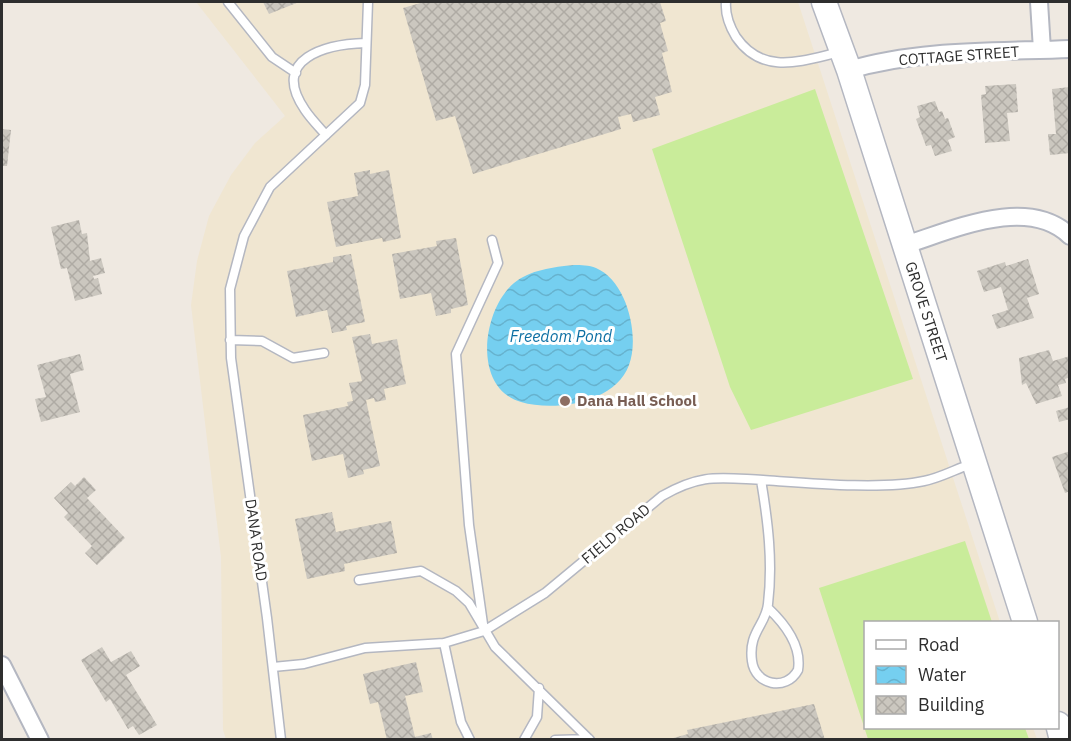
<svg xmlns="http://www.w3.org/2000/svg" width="1071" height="741" viewBox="0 0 1071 741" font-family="'IBM Plex Sans',sans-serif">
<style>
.education{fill:#f0e6d1}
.pitch{fill:#c9ec9a}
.water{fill:url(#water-waves)}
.building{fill:url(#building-cross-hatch)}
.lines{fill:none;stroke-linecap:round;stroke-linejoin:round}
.lane-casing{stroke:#b4b7c1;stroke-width:11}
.street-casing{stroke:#b4b7c1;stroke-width:20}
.secondary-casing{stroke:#b4b7c1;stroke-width:27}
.lane{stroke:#fff;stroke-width:8}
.street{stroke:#fff;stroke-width:16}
.secondary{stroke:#fff;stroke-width:24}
.education-dot{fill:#8d6e63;stroke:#fff;stroke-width:2}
.labels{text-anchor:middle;stroke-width:6;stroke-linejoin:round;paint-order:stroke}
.street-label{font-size:15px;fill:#2e2e2e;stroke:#fff}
.education-label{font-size:15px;font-weight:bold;fill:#785e54;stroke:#fff;text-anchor:start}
.water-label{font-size:16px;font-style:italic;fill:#0d6fa3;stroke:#fff}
</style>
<defs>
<pattern id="water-waves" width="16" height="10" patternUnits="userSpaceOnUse" patternTransform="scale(1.5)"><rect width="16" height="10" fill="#75cff0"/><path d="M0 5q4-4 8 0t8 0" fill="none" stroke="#66b2ce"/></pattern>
<pattern id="building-cross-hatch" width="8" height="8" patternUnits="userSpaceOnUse" patternTransform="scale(1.5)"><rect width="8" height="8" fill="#cbc7bf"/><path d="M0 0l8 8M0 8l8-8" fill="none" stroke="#afaba4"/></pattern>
</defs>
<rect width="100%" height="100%" fill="#efe9e1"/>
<path class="education" d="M196,2H798L1000,622H866V728H1033L1037,739H226L223,730L221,557L191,305L197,261L209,216L231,175L255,143L285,116Z"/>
<path class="pitch" d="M815,89L913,379L751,430L730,387L652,149Z
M965,541L992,622H866V728H1025L1029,739H868L819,588Z"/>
<path class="water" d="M574,265C581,265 589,265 596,268C627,281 640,336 629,365C615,403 555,412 521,402C472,388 482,310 514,283C530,270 553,267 574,265Z"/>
<path class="building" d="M263,2H299L269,14Z
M424,2H660L666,21L660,23L668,51L662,53L672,92L655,97L660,115L633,122L631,114L618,117L621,129L473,174L455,116L436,121L403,8Z
M1016,84L1018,112L1007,113L1010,141L985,143L981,95L986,94L985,86Z
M1070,87V153L1050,155L1048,134H1056L1052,89Z
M935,101L939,112L942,111L945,119L948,118L955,137L948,140L952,151L935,156L931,145L926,146L916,119L920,117L917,106Z
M2,129L11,130L7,166H2Z
M370,170V174L389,170L401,238L383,242L382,238L336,247L327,202L358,196L354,173Z
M79,220L82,234L87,233L90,261L101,258L105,273L93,276L94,279L98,278L102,294L75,301L67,268L61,269L51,227Z
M456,238L468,305L451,309V313L436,316L431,293L400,299L392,254L437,246L436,241Z
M351,254L365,322L346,326L347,330L332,333L327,310L296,317L287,271L333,262V257Z
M1028,259L1039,294L1027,298L1034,318L997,329L992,315L1008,310L1001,287L984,292L977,271L1005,262L1006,266Z
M370,334L372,344L397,339L406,384L384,389L386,400L375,402L374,398L366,400L380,466L363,470L364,474L348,478L343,454L312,461L303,415L348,406L347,402L353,401L349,383L362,381L352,337Z
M1049,350L1053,361L1070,356V377L1065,379L1066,383L1058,385L1062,396L1036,404L1026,383L1022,385L1019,358Z
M80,354L84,370L70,374L80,412L41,422L35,399L46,397L37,365Z
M1070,407V419L1059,422L1056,411Z
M1070,451V491L1065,493L1052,457Z
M84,477L96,490L87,498L125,538L97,565L85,553L92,546L64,517L68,513L54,498L71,482L75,486Z
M332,512L336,532L391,521L397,553L344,564L345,571L307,579L295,519Z
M102,647L111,662L131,651L140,666L126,675L157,725L139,735L133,726L128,729L110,699L106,702L81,660Z
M416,662L423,692L405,696L415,737L431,733L433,740H387L378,702L370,704L363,674Z
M814,704L825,740H666L688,734L687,730Z"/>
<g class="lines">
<g class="lane-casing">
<path id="lane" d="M228,2L272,57L296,73
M726,2C725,14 730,27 736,37C763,76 801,61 840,52
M326,135C319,127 311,119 305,110C269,58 327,44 366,43
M230,340L262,341L293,358L324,353
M761,480C768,522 773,562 768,604C766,625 748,632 752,661C755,685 786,692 798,670C802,645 785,624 768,608
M359,580L421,571L456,591L469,603L495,647L590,740
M484,631L469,525L456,354L498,263L492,240
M444,643L461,722L470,740
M273,667L304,664L365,648L444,643L484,631L545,593L662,496C702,473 719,478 763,480C807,483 882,490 924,481C940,478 956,469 971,464
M281,740L267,618L231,358L230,289L244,236L270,187L360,103L365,85L368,2
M524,740L537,717L539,688
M555,740L589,739"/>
</g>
<g class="street-casing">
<path id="street" d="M1039,2L1042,50
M849,70C919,49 997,52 1070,49
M905,245C953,230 1028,195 1070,236
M2,665L40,740"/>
</g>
<g class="secondary-casing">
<path id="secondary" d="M824,2L849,70L1025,622
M1058,724L1062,740"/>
</g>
<use href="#lane" class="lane"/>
<use href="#street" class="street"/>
<use href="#secondary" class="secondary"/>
</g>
<circle class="education-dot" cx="565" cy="401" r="6"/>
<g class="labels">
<g class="street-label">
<text transform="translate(959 56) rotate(-4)" y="5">COTTAGE STREET</text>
<text transform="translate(926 312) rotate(72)" y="5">GROVE STREET</text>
<text transform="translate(616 534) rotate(-40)" y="5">FIELD ROAD</text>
<text transform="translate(256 540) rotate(82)" y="5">DANA ROAD</text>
</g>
<g class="education-label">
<text x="577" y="406">Dana Hall School</text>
</g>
<g class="water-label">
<text x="561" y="342">Freedom Pond</text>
</g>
</g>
<rect width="1071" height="741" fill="none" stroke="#2e2e2e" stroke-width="6"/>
<rect x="864" y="621" width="195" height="108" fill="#ffffff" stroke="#ababab" stroke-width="1.5"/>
<rect x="876" y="640" width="30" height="9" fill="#ffffff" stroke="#ababab" stroke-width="1.5"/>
<text x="918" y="651" font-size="18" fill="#2e2e2e">Road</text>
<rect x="876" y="666" width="30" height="18" fill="url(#water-waves)" stroke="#ababab" stroke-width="1.5"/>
<text x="918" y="681" font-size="18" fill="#2e2e2e">Water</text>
<rect x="876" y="696" width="30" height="18" fill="url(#building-cross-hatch)" stroke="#ababab" stroke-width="1.5"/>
<text x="918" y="711" font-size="18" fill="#2e2e2e">Building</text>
</svg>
